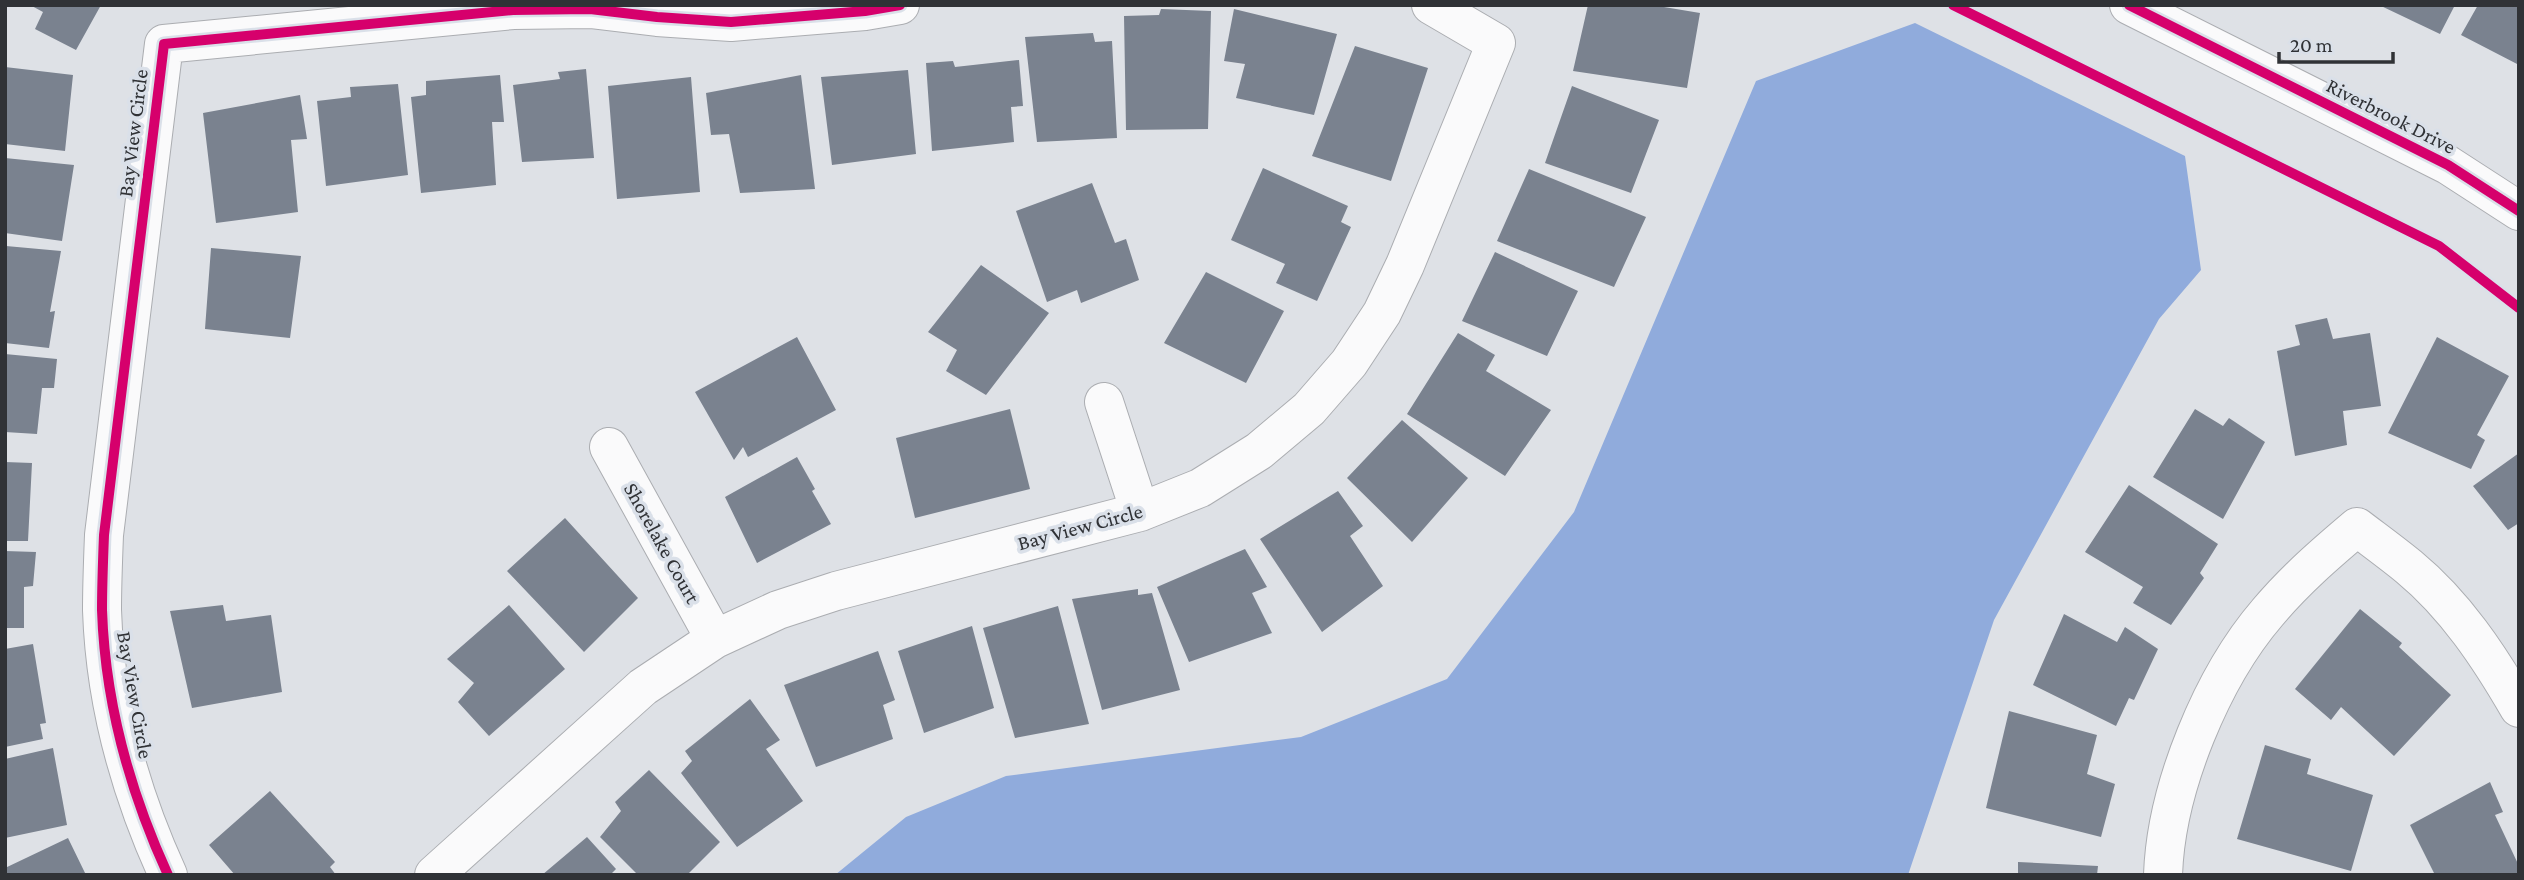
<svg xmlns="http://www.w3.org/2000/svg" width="2524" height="880" viewBox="0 0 2524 880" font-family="'Crimson Pro',serif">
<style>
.water{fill:#90abdc}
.building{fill:#7a828f}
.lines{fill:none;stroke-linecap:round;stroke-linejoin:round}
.street-casing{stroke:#abadb1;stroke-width:40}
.secondary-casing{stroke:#abadb1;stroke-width:40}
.street{stroke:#fafafb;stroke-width:38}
.secondary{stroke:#fafafb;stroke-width:38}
.cycleway-casing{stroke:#dae0e9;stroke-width:15}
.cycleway{stroke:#d6006c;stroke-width:10}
.labels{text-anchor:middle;stroke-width:7;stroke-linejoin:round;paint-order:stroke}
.street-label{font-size:21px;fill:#303236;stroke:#dae0e9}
</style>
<rect width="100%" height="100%" fill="#dee1e6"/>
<path class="water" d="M1915,23L2185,156L2201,270L2159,319L1994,620L1908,875H835L906,817L1006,776L1301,737L1447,679L1574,512L1756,81Z"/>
<path class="building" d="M30,5H101L76,50L35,29L43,12Z
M1588,5H1652L1700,13L1687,88L1573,71Z
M2379,5H2455L2440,34Z
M2478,5H2519V65L2461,35Z
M1161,9L1211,11L1208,129L1126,130L1124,16L1159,15Z
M1234,9L1337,34L1314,115L1236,98L1245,64L1224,61Z
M1093,33L1095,42L1112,41L1117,138L1037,142L1025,37Z
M1355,46L1428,68L1391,181L1312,156Z
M1019,60L1023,106L1011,107L1014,142L932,151L926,63L953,61L955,67Z
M5,67L73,75L65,151L5,144Z
M586,69L594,158L522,162L513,85L560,79L558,72Z
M908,70L916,154L832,165L821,77Z
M500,75L504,122H492L496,185L421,193L411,97L426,95V81Z
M801,75L815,189L740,193L729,134L711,135L706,93Z
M691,77L700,192L617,199L608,86Z
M398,84L408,175L326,186L317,101L351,97L350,87Z
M1572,86L1659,120L1631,193L1545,163Z
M300,95L307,139L291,140L298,212L216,223L203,113Z
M5,158L74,165L62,241L5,233Z
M1263,168L1348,206L1341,222L1351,227L1317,301L1276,283L1285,264L1231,240Z
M1529,169L1646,217L1614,287L1497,241Z
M1092,183L1115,243L1126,239L1139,280L1081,303L1077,290L1047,302L1016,211Z
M6,246L61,251L50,312L55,311L49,348L5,343Z
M211,248L301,256L290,338L205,329Z
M1495,252L1578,291L1547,356L1462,321Z
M981,265L1049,313L986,395L946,371L957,350L928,332Z
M1206,272L1284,311L1246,383L1164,343Z
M2327,318L2333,339L2370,333L2381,406L2343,411L2347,445L2295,456L2277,351L2300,345L2295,325Z
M1458,333L1495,355L1486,371L1551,410L1505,476L1407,414Z
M797,337L836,410L748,457L743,447L734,460L695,392Z
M2437,337L2509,376L2477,435L2485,440L2471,469L2388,433Z
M5,354L57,359L54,388H42L37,434L5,432Z
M1010,409L1030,489L915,518L896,438Z
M2195,409L2223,426L2229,418L2265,442L2223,519L2153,477Z
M1402,420L1468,478L1412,542L1347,478Z
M2519,453V523L2508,530L2473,486Z
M797,457L815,489L812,491L831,524L757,563L725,497Z
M5,462L32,463L28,541H5Z
M2129,485L2218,544L2200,573L2204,578L2171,625L2133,603L2143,587L2085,552Z
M1338,491L1363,526L1350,536L1383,586L1322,632L1260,539Z
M565,518L638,598L584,652L507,571Z
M1245,549L1267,587L1252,593L1272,633L1189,662L1157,587Z
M5,551L36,552L33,586L24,587V628H5Z
M1138,589V595L1152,593L1180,690L1102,710L1072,599Z
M223,605L226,621L271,615L282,692L192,708L170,611Z
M509,605L565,669L489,736L458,702L474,683L447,659Z
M1058,606L1089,724L1015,738L983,628Z
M2360,609L2402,643L2399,647L2451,695L2394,756L2341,707L2331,720L2295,689Z
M2064,614L2117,642L2125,627L2158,649L2134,700L2129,698L2116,726L2033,685Z
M972,626L994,708L924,733L898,651Z
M33,644L46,723L40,724L43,739L5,747V649Z
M878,651L895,700L883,705L893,739L816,767L784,685Z
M750,699L780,740L766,749L803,801L737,847L681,773L692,761L685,751Z
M2009,711L2097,735L2087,774L2115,784L2101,837L1986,808Z
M2265,745L2311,759L2307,774L2373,795L2351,871L2237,839Z
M53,748L67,825L5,838V759Z
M649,770L720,842L687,875H638L600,837L621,811L615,802Z
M2490,782L2503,812L2495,815L2519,866V875H2435L2410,825Z
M270,791L335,862L330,867L336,875H235L209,845Z
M587,837L616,869L610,875H542Z
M68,838L86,875H5V868Z
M2018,862L2098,866L2097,875H2018Z"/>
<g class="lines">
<g class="street-casing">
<path id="street" d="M1104,402L1140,512
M609,447L715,639
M168,875C130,792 105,701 102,610C102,585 103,560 104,535L164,44L513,10L590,9L657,17L731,22L865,11L900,5
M434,875L643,687L715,639L778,610L836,591L1140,512L1200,488L1259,451L1309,409L1349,363L1382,313L1405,265L1496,43L1431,5
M2163,875C2166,788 2212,677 2268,612C2295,580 2325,554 2357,527C2374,540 2392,553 2409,567C2455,605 2489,656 2519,708"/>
</g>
<g class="secondary-casing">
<path id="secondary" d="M2129,5L2448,165L2519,211"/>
</g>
<use href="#street" class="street"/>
<use href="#secondary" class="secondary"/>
<g class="cycleway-casing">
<path id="cycleway" d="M1953,5L2439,246L2519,308
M2129,5L2448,165L2519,211
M168,875C130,792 105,701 102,610C102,585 103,560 104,535L164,44L513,10L590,9L657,17L731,22L865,11L900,5"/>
</g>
<use href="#cycleway" class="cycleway"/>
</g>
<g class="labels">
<g class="street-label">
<text transform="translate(2391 116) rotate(27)" y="7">Riverbrook Drive</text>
<text transform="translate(133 133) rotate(-83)" y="7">Bay View Circle</text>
<text transform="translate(1080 527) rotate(-15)" y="7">Bay View Circle</text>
<text transform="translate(662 543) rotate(61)" y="7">Shorelake Court</text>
<text transform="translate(135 695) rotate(80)" y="7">Bay View Circle</text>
</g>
</g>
<rect width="2524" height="880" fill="none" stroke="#303236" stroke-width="14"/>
<path d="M2279 52v10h114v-10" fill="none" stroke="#303236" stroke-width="3.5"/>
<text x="2290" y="52" font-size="21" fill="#303236" stroke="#dae0e9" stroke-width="5" paint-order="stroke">20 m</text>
</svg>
